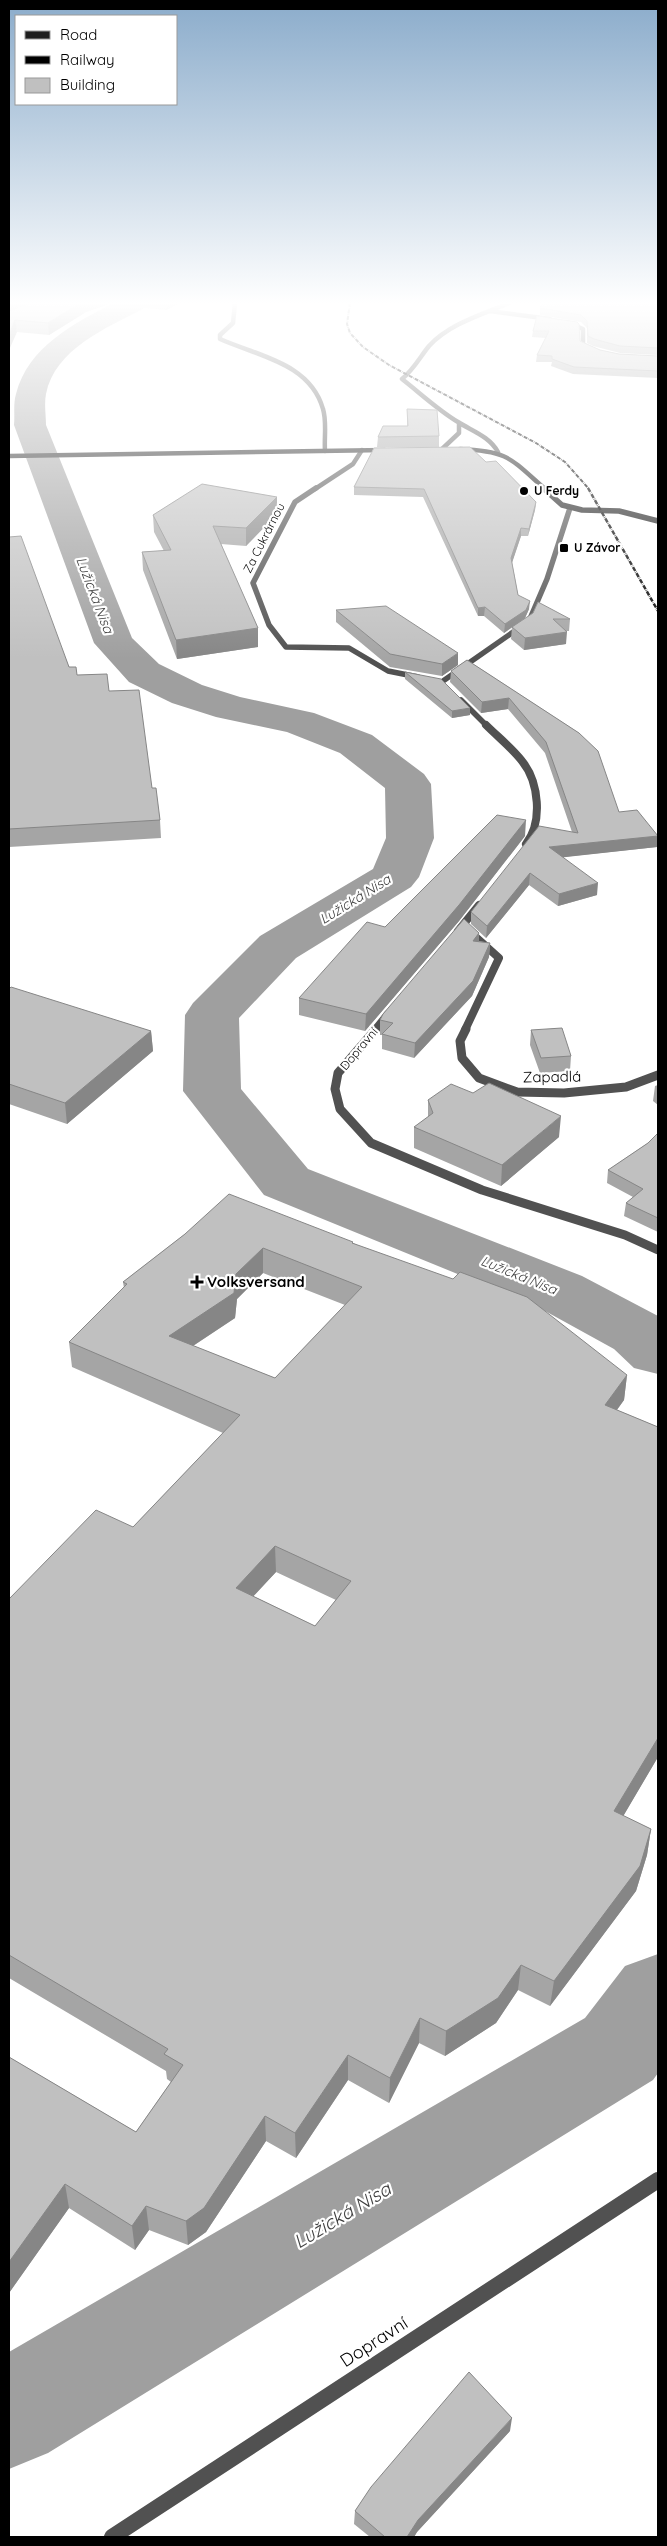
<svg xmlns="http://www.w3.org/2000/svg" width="667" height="2546" viewBox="0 0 667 2546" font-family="Quicksand,sans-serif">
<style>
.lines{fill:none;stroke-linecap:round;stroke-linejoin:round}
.river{fill:#9f9f9f;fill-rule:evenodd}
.street-far4{stroke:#515151;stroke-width:4.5}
.street-far3{stroke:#515151;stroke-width:5.5}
.street-far2{stroke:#515151;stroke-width:8}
.street-far1{stroke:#515151;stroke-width:9}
.street{stroke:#515151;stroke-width:16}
.secondary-far1{stroke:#1e1e1e;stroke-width:4.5}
.secondary{stroke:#1e1e1e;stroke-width:5.5}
.rail-far1{stroke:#000;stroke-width:2;stroke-dasharray:4 1 0.5 1;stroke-linecap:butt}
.rail{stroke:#000;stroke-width:2.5;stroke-dasharray:4.5 1 0.5 1;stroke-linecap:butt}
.wall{fill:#a5a5a5;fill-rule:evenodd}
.shaded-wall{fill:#868686}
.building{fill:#c0c0c0;stroke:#868686;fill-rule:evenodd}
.poi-dot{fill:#000;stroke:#fff;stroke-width:2}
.labels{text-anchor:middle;stroke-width:4.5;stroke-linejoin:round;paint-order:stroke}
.far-poi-label{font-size:12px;font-weight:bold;fill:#000;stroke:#fff;text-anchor:start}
.far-street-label{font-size:12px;fill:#000;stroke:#fff}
.far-water-label{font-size:14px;font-style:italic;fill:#404040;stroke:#fff}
.street-label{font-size:15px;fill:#000;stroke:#fff}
.poi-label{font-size:15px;font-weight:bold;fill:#000;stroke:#fff;text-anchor:start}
.near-street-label{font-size:18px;fill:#000;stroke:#fff}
.near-water-label{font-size:19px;font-style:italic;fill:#404040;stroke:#fff}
</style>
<rect width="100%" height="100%" fill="#fff"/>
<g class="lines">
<path class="river" d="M114,303H147L143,309C106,328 55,349 46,394C44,404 46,415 46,425L132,638L159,664L202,685L240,697L314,713L372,735L424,774L431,784L434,838L419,877L411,887L296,958L239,1018L241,1089L308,1169L582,1276L658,1316V1374L634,1368L614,1349L536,1306L264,1195L183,1091L185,1015L193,1003L260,936L373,869L386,838L385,788L340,753L287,732L216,717L172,703L129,682L94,643L14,425C15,415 13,404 16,394C28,347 74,323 114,303Z
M658,1954V2073L653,2080L48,2453L9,2469V2352L585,2018L625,1966Z"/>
<path class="street-far4" d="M235,303L233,323L220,335V339C258,356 310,363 323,409C327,422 324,437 325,451
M490,311L550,319
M567,322L583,329V345L591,351
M442,449L459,433V423
M498,452C489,436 472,431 458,422C438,410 420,393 402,379C414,369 420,357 429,346C449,324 483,314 509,303
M315,489L353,464L362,450"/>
<path class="street-far3" d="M316,488L295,502L253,583L269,625L286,647L349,648L388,671L418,677
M443,681L529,621L547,579L570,508
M461,700L488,727"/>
<path class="street-far2" d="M486,725C498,737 512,748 522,761C539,782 543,822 526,844
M458,931L479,905
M375,1030L388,1014
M465,1030L499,958L469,931"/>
<path class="street-far1" d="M376,1029L338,1073L335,1089L340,1109L371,1143L482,1190L625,1235L658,1250
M466,1029L460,1041L462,1058L479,1078L517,1092L564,1093L626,1087L658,1075"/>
<path class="street" d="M112,2537L658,2180"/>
<path class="secondary-far1" d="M460,449C508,451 510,458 545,489
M9,456L385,450"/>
<path class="secondary" d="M543,488L562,505L582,510L619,511L658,521"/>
<path class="rail-far1" d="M350,303L347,324L350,333L363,347L389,365L536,443L565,462L589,489"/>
<path class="rail" d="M588,488L658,611"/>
</g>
<path class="wall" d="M9,303H180L166,310L109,304L86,312L49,335L17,332Z
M658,303V355L620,353L593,346L587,343V328L581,322L540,315V308Z
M537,316L580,341L600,350L619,354L658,356V378L573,374L551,366L552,362H536L537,355L546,338L532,337L533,331Z
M407,409L439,436V447H377L378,437L407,426Z
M486,462L536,502L535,510L528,536H521L512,562L518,595L529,609L525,618L570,619L569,631H566V644L524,650L511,639L512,627L504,633L484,616H478L423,497L354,495V487Z
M277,497V514L246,546L221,544L258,628V647L177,659L143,570L142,552L164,551L154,532L153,515Z
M9,537L69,667L77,675L109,691L152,788L160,820L161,838L9,847Z
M336,610L458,665L442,676L390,667L336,622Z
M467,660L579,733L619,812L658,836L657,847L563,857L597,895L558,906L529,885L486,938L471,924V912L572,832L545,753L508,709L481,713L450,682L451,671Z
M405,672L470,715L452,718L405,679Z
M525,836L459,921L365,1031L299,1015V998L385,927Z
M479,941L490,943L489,957L472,996L414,1058L382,1049V1035H380V1020Z
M9,989L151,1031L153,1051L67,1124L9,1104Z
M531,1030L571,1056L570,1071L540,1073L530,1045Z
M658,1085V1105L653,1101L655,1086Z
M428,1100L559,1137L501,1186L414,1148V1127L428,1117Z
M658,1135V1232L624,1216L626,1203L633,1197L607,1183L608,1170L648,1143Z
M185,1234L353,1242V1243L627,1375L624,1400L617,1410L658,1427V1757L623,1816L651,1829L647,1855L636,1891L550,2006L518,1990L496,2023L445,2056L419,2043L389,2103L348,2080L296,2158L266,2141L206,2232L188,2245L149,2230L135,2250L69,2208L9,2293V2057L136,2132L171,2082L167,2079L166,2071L9,1978V1599L133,1527L223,1433L72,1367L69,1342L124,1288L123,1282ZM263,1273L345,1305L275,1378L193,1346L235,1318L237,1299ZM276,1572L336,1600L315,1626L253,1596Z
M510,2431L417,2532L414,2537H370L354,2524L355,2511Z"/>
<path class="shaded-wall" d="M9,303H40L9,315Z
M80,303H109V304L86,312L49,335L48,323Z
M166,303H180L166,310Z
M15,320L17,332L9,350V335Z
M277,497V514L246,546V528Z
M536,502L535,510L528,536L529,529Z
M521,528V536L511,566V558Z
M530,601L529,609L525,618L504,633L505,624Z
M485,607L484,616H478V608Z
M258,628V647L177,659L176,640Z
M567,632L566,644L524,650L525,638Z
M458,653V665L442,676V664Z
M509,698L508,709L481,713L482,702Z
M470,708V715L452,718V711Z
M526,820L525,836L459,921L365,1031L366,1014Z
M658,836L657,847L548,859L549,847Z
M530,873L529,885L486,938L487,926Z
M598,883L597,895L558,906L559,894Z
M479,933V947L473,941Z
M490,943L489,957L472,996L414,1058L415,1043Z
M151,1031L153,1051L67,1124L65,1103Z
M561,1116L559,1137L501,1186L502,1165Z
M263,1248V1273L237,1299L235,1318L170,1361L169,1336Z
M627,1375L624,1400L602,1430L605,1405Z
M275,1546L276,1572L237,1614L236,1588Z
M658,1738V1757L611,1837L614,1811Z
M651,1829L647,1855L636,1891L550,2006L554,1981Z
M521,1965L518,1990L496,2023L445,2056L446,2031Z
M420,2018L419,2043L389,2103L390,2078Z
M348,2055V2080L296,2158L295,2133Z
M265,2116L266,2141L206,2232L188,2245L186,2221Z
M65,2184L69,2208L9,2293V2262Z
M146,2206L149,2230L135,2250L132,2226Z
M512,2418L510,2431L417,2532L414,2537H407L418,2520Z"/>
<path class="building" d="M31,303H80L48,323L15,320L9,335V311Z
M542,303H658V348L620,346L594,339L588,336L587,321L581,315L540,308Z
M537,316L577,322L579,324L580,341L600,350L619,354L658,356V371L574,367L552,359V356L537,355L549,331H533Z
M407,409L437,410L439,436L378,437L383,426H408Z
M470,447L486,462L496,461L536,502L529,529L521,528L511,558L518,595L530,601L526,610L505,624L485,607L478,608L424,489L354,487L374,448Z
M202,484L277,497L246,528L213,526L258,628L176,640L142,552L171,550L153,515Z
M21,536L69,667H76L77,675L107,674L109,691L139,690L152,788H156L160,820L9,829V537Z
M538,602L570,619H553L567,632L525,638L512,627L533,613Z
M386,606L458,653L442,664L390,654L336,610Z
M467,660L579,733L598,751L619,812L637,810L658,836L549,847L598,883L559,894L530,873L487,926L471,912L539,826L578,833L546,742L509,698L482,702L451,671Z
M405,672L441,679L470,708L452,711Z
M497,815L526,820L459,905L366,1014L299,998L367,922L385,927Z
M464,919L479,933L473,941L490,943L473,981L415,1043L382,1034L393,1023L380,1020L383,1014Z
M11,987L151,1031L65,1103L9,1084V989Z
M562,1028L571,1056L541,1058L531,1030Z
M489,1083L561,1116L502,1165L414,1127L433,1113L428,1100L451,1084L473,1093Z
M657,1134L658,1135V1218L626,1203L643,1189L608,1170L648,1143Z
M229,1194L353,1242L352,1243L453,1279L460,1272L527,1297L627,1375L605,1405L658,1427V1738L614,1811L651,1829L640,1866L554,1981L521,1965L498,1998L446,2031L420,2018L390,2078L348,2055L295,2133L265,2116L204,2208L186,2221L146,2206L132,2226L65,2184L9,2262V2057L136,2132L183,2065L164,2054L168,2049L9,1955V1599L96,1510L133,1527L240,1415L69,1342L127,1284L123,1282L185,1234ZM263,1248L362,1287L275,1378L169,1336L234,1293L236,1274ZM275,1546L351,1581L315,1626L236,1588Z
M469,2372L512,2418L418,2520L407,2537H385L355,2511L371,2487Z"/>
<linearGradient id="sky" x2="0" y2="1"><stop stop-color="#8baccb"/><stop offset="0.46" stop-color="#fff"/><stop offset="1" stop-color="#fff" stop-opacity="0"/></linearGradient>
<rect width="667" height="659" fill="url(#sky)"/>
<g class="poi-dot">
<circle cx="524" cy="491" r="5"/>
<rect x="559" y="543" width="10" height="10" rx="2.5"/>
<path d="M194.5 1274.5h5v5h5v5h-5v5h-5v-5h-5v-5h5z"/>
</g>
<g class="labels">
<g class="far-poi-label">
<text x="534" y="495">U Ferdy</text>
<text x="574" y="552">U Závor</text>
</g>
<g class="far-street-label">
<text transform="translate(264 538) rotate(-63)" y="4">Za Cukrárnou</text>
<text transform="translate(359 1049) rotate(-50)" y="4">Dopravní</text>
</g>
<g class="far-water-label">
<text transform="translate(95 595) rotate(69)" y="5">Lužická Nisa</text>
<text transform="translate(355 899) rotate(-32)" y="5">Lužická Nisa</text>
<text transform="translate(519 1275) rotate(22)" y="5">Lužická Nisa</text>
</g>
<g class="street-label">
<text transform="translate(552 1077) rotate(-1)" y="5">Zapadlá</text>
</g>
<g class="poi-label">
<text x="207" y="1287">Volksversand</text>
</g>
<g class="near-street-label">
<text transform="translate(374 2342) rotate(-33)" y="6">Dopravní</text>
</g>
<g class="near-water-label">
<text transform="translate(342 2215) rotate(-31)" y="7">Lužická Nisa</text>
</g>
</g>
<rect width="667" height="2546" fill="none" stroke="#000000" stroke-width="20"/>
<rect x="15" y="15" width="162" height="90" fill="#ffffff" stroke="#999999"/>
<rect x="25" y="31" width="25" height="8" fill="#1e1e1e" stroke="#999999"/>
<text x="60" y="40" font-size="15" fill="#000000">Road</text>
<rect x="25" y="56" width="25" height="8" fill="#000000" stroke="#999999"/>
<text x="60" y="65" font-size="15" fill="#000000">Railway</text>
<rect x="25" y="78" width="25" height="15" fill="#c0c0c0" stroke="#999999"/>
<text x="60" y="90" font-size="15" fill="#000000">Building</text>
</svg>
